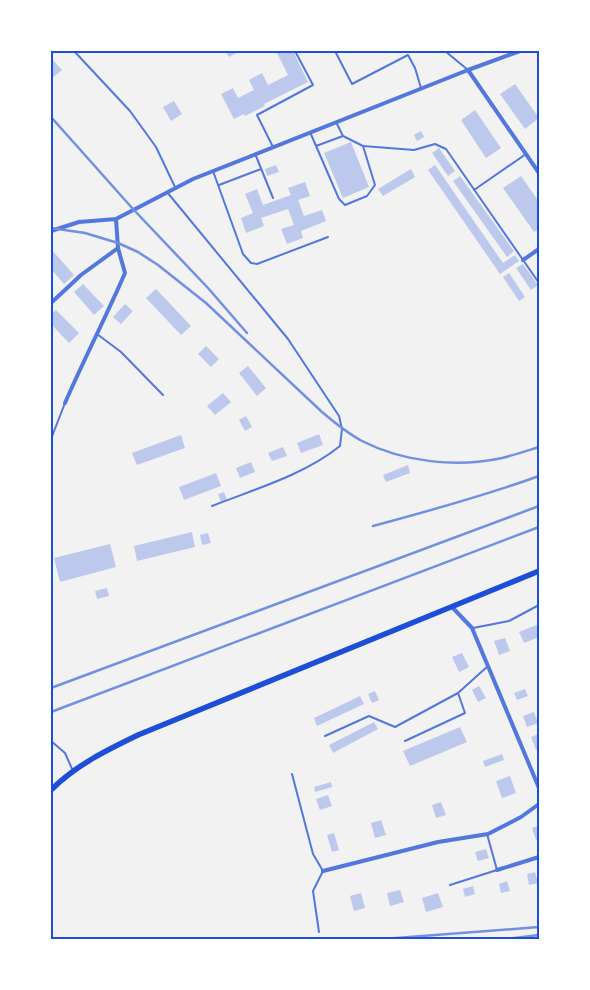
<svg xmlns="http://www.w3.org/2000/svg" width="590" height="990" viewBox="0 0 590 990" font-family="Lato,sans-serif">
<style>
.building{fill:#bdc9ec}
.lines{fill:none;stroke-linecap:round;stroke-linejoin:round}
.service{stroke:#5277de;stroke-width:2}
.minor{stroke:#5277de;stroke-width:4}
.primary{stroke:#1d4ed8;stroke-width:5.5}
.rail{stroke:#7290e2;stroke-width:2.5}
.neatline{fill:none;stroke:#1d4ed8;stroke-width:2}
</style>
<rect width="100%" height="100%" fill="#f2f2f2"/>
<path class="building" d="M225,51H240L229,57Z
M276,51H293L308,82L264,104L265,106L245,116L244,114L234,119L221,94L233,88L238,98L254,90L249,80L262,73L268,85L288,75Z
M51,58L62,70L51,79Z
M515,84L539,118L525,129L500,94Z
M174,101L182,114L171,121L163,107Z
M475,110L501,148L486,158L461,120Z
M421,131L424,137L417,141L414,135Z
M351,142L369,187L343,198L324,153Z
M439,148L455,171L448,176L432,153Z
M276,165L279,172L267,176L265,169Z
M435,165L503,263L515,255L519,261L500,274L428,170Z
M411,169L415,177L383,196L378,189Z
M460,176L514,251L507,257L453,181Z
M521,176L539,202V229L534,232L503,188Z
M305,182L310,196L298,200L304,216L322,210L326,221L301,231L303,238L287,244L281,229L294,225L288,209L261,218L264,226L246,233L241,218L253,213L245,194L257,189L263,205L291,195L288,188Z
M51,249L74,275L64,284L51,269Z
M523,264L538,285L531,290L516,268Z
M509,273L525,297L519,301L503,277Z
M83,284L104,306L94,315L74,292Z
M156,289L191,326L181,335L146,298Z
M125,304L133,311L121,324L113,317Z
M56,310L79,333L69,343L51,324V314Z
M206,346L219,359L211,367L198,354Z
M248,366L266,388L257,396L239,373Z
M223,393L231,402L215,415L207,406Z
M246,416L252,427L245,431L239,420Z
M319,434L323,445L301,453L297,443Z
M181,435L185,448L137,465L132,453Z
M283,447L287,456L272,461L268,453Z
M251,462L255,472L240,478L236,468Z
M408,465L410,473L386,482L383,475Z
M216,473L221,486L184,500L179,487Z
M224,492L227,500L221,502L218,494Z
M192,532L195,547L137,561L134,546Z
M208,533L211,543L202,545L200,535Z
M110,544L116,567L60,582L54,558Z
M107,588L109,596L97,599L95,591Z
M539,624V637L524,643L519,632Z
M505,638L510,651L499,655L494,641Z
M462,653L469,667L459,672L452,657Z
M479,686L486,698L478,702L472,690Z
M525,689L528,696L517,700L514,693Z
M375,691L379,700L372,703L368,694Z
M360,696L364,704L317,726L314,718Z
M534,712L538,723L527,727L523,716Z
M374,722L378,729L333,753L329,745Z
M460,727L467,742L410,766L403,751Z
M539,734V749L536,750L531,737Z
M502,754L504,760L485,767L483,761Z
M510,776L516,793L502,798L496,781Z
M331,782L332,787L315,792L314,787Z
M328,795L332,806L320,810L316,799Z
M441,802L446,815L436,818L432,805Z
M381,820L386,835L375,838L371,823Z
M538,826L539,839L536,840L532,828Z
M334,833L339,850L332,852L327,835Z
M486,849L489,858L478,861L475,852Z
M535,872L538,883L529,885L527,874Z
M507,881L510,891L501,893L499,884Z
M473,886L475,894L465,897L463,889Z
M400,890L404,902L390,906L387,893Z
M361,893L365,908L354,911L350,896Z
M438,893L443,907L426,912L422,898Z"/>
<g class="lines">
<path class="service" d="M74,51L130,111L156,147L175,187
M335,51L352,84L408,55L415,68L421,88
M445,51L468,70
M336,122L343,136L363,146L414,150L435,144L446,149L539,283
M310,132L339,199L345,205L367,196L375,185L363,146
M316,146L343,136
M273,147L257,115L313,85L295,51
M256,156L273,198
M213,171L243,254L251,263L257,264L328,237
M219,185L261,169
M474,190L526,154
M167,192L288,339L339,416L342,429L340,446C304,475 255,489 212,506
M97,334L121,352L163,395
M51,439L65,403
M473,628L509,621L539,605
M325,736L369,716L395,727L458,693L488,666
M51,741L65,753L73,771
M405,741L465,713L458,693
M292,774L313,854L323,871L313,891L319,932
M450,885L497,870L487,834"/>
<path class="minor" d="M468,70L539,173
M51,231L79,222L116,219L193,179L468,70L520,51
M523,260L539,249
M51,303L81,275L118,248L116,219
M65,403C84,359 106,317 125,273L118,248
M452,607L472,628L539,788
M497,870L539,857
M323,871L438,842L488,834L521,817L539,804"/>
<path class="primary" d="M51,790C76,765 107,750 138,735L539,571"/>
<path class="rail" d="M51,117L133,209L208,288L247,333
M51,228L85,233L118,243L138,252L158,265L206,303L322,412C335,423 347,433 362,441C403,462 457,468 502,458C514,455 526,451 539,447
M373,526C429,511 484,496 539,476
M51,688L539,506
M51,712L539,527
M383,939L539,927
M505,939L539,935"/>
</g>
<rect width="590" height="990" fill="none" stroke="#ffffff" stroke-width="105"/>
<rect x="52" y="52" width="486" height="886" class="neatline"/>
</svg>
